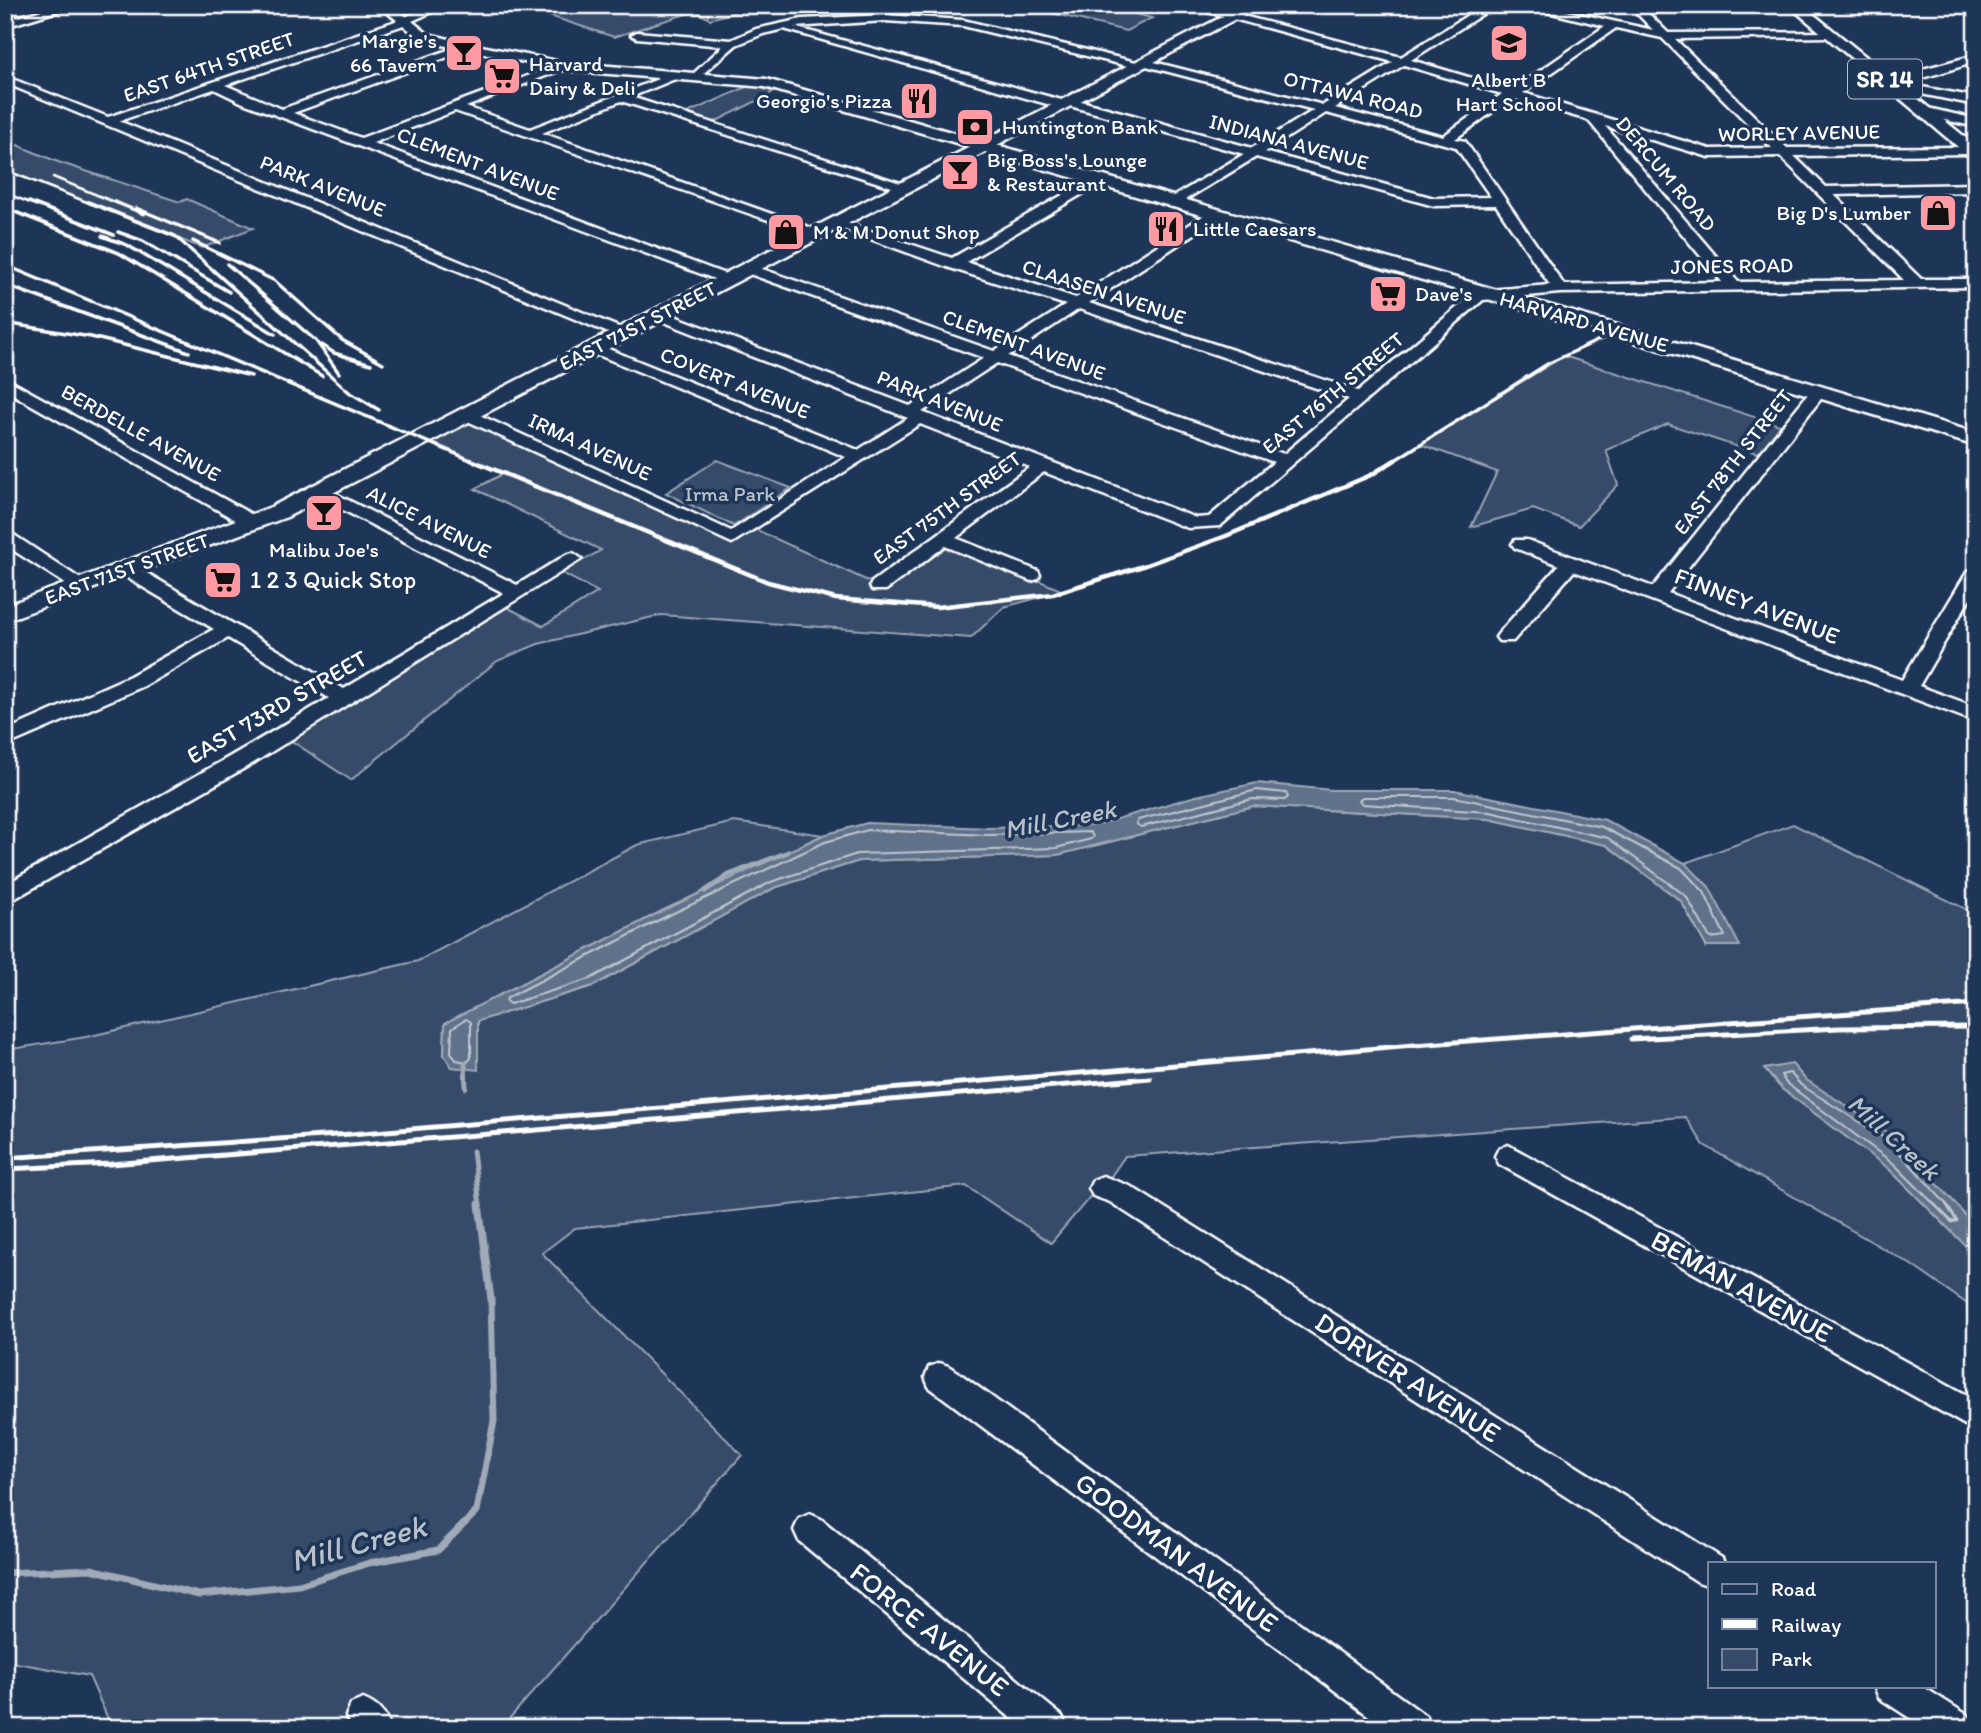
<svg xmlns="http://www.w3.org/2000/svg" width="1981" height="1733" viewBox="0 0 1981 1733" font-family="Itim,sans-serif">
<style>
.green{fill:#364b69;stroke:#9aa5b4;stroke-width:2}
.water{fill:#617289;stroke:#a0aab8;stroke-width:2}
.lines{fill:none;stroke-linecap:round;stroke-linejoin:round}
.shore-far1{stroke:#c0c7d0;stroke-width:2}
.shore{stroke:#c0c7d0;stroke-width:2.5}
.stream-far1{stroke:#a0aab8;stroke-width:5}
.stream{stroke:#a0aab8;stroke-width:7}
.minor-casing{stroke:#fff;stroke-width:5}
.major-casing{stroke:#fff;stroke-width:5}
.minor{fill:#1d3557;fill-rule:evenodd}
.major{fill:#1d3557;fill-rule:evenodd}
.rail-far3{stroke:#fff;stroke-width:2.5}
.rail-far2{stroke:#fff;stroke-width:3.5}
.rail-far1{stroke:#fff;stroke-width:4.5}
.rail{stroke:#fff;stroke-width:5}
.labels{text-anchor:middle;stroke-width:7;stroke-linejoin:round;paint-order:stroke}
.far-poi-label{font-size:21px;fill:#fff;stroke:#1d3557;text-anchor:start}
.far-street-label{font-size:21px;fill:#fff;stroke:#1d3557}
.far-park-label{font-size:21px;fill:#b9c0ca;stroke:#1d3557}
.shield{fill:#1d3557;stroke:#bbc2cd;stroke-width:2}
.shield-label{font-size:23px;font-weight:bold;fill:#fff}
.poi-label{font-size:24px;fill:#fff;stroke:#1d3557;text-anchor:start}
.street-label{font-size:24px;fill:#fff;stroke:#1d3557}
.water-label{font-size:26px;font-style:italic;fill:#b8c0ca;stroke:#1d3557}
.near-street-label{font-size:28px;fill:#fff;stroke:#1d3557}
.near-water-label{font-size:32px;font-style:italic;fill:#b8c0ca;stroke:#1d3557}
</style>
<rect width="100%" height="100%" fill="#1d3557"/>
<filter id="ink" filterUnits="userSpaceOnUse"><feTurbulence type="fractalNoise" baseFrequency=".0143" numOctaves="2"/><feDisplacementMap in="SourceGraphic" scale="14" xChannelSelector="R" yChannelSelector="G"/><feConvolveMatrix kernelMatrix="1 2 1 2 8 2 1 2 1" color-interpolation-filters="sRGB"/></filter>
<g filter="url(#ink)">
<path class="green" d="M516,5H780L747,9L710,19L695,11L614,37Z
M1019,5H1098L1152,18L1126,31Z
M751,85L774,92L715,122L687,113Z
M5,140L58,162L180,202L187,199L253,228L202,248L5,170Z
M1564,356L1789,428L1766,456L1668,424L1606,450L1618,485L1579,526L1533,509L1471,527L1497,472L1420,444Z
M467,415L732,538L750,527L879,586L943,539L1063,591L1004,607L971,638L661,615L538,644L497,661L351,780L284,736L501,604L543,626L598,592L556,570L573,559H586L601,550L475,489L504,473L422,438Z
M717,460L791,488L734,526L666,493Z
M1253,806L1489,819L1606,845L1681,901L1706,946L1709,887L1685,863L1793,824L1976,914V1230L1955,1203L1805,1079L1792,1065L1765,1070L1782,1089L1888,1168L1976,1256V1310L1910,1264L1704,1145L1685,1117L1125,1156L1103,1188L1094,1192L1051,1243L966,1186L575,1228L542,1253L742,1455L501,1728H374L363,1716L337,1728H112L89,1676L5,1661V1050L86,1037L418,961L637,845L734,822L823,835L662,911L445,1023L444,1055L478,1069V1021L593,986L774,888L859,861L1057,855Z"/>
<path class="water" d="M1257,783L1332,790H1454L1605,820L1685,863L1709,887L1740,946H1706L1681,901L1606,845L1489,819L1253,806L1057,855L859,861L774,888L593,986L478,1021V1070L452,1067L444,1055L445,1023L662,911L823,835L867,823L989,828L1096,825L1196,796Z
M1792,1064L1805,1079L1893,1136L1955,1203L1976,1230V1256L1888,1168L1782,1089L1764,1069Z"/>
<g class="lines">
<path class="shore-far1" d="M1257,790L1286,793L1288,797L1285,800L1252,799L1141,827L1136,824L1138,820Z
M1362,797H1454L1602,827L1681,868L1704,892L1725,936L1710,938L1686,896L1608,838L1490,812L1362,804L1359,800Z
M868,830L989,835L1090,832L1093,836L1091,839L1056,848L857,854L771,882L590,979L510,1004L506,1002L507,998L665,917L825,842Z
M466,1019L471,1022V1058L467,1062L456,1060L451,1052L452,1028Z
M1936,1206L1893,1163L1786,1083L1781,1075L1790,1073L1801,1085L1889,1141L1948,1206"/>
<path class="shore" d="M1934,1204L1952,1222L1957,1221L1946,1204"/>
<path class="stream-far1" d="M705,891L729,875L788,852
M465,1063L466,1088
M473,1151L480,1206"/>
<path class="stream" d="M5,1573L91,1569L199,1595L299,1585L369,1563L438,1550L477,1511L494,1421L491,1299L479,1204"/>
<g class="minor-casing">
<path id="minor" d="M59,5H77L5,27V21Z
M433,5H448L401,26L225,85L282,109L462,45H470V49L293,113L361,138L562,63L566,64V68L466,107L530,129L676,72L682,75L680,77L631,97L913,187L911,190H901L621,101L542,133L826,233L824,236H814L455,111L373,143L733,277L735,280L728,284L243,103L214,89L119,121L628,331L631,334L623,339L5,83V76L108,117L393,22Z
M1182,5H1201L1401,57L1484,5H1497L1411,60L1512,90L1605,26L1519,5H1540L1653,30L1629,5H1640L1668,33L1833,32V36L1829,37L1675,39L1787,148L1975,147L1976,152L1971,154L1794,156L1826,187L1976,184V192L1834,195L1921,279H1976V287L1560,293L1483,300L1220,526L1188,528L1044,472L956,538L1038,571L1040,575L1038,579L1031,581L945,546L886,590H872L870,586L872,582L1030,467L920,424L732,543L461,418L459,415L467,410L473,412L731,531L846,457L591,352L588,349L591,346H601L858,450L908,418L654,318L652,315L654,312H664L910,406L984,358L744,272L742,269L744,266H754L994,351L1066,305L947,267L829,224L831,221H841L952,258L1096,176L1103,180L1101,183L966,262L1076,298L1209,212H1219V218L1089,303L1358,391L1473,294L1489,290L1550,285L1496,205L1434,206L1256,157L1173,207L1168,206V200L1244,154L1070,106L1061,108L784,29L763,34L736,45L697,79L693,78V74L723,46L637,38L631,35L637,32L731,40L756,29L802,19L885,15L963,20L1140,63L1146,60L1323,105L1393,62ZM885,21L963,26L1140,69L1146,66L1314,110L1252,148L1074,99L1065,101L794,27ZM1616,28L1662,38L1772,148L1710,149L1523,93ZM1404,65L1502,94L1443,136L1335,108ZM1512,98L1588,120L1722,282L1564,285L1465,141L1455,139ZM1326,113L1456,147L1491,197L1434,198L1265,152ZM1605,126L1709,157L1780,156L1904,280L1738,282ZM1079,309L1349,399L1284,454L1008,356ZM997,363L1274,462L1209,517L1196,518L922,412Z
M1976,55V62C1957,67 1896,90 1881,80Z
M1895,82L1976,97V105L1891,88V84Z
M1923,107L1976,119V127L1919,114V108Z
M5,378L260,519L263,523L254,528L248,527L5,390Z
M1818,387L1826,392L1824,395L1668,593L1902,680L1967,572L1976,566V588L1919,686L1976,707V722L1574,571L1513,641H1499L1496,637L1499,633L1559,565L1515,548L1512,544L1515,540H1527L1653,587L1812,389Z
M320,486L517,585L566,555L573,553L582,559L255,762L5,904V885C113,822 222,763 329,698L228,638L144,686L5,746V731L130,676L214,629L119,573L117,569L119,565H133L344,689L504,593L314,495L311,491L314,487Z
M5,532L11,533L91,586L82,592L75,590L5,545Z
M1508,1145L1976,1400V1431L1499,1164L1495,1156L1499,1148Z
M1103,1176L1130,1186L1722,1558L1724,1563H1710V1586L1698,1582L1110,1202L1093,1196L1089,1188L1093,1180Z
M940,1363L951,1367L1426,1716L1431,1728H1385L929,1387L925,1377L929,1367Z
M810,1514L821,1519L1062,1716L1067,1728H1023L799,1541L794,1530L799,1519Z
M1874,1686H1922L1969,1716L1974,1728H1925L1879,1698Z
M363,1699C378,1705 385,1713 391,1728H351L346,1716L351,1704Z"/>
</g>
<g class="major-casing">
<path id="major" d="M378,5H392L428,34L466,43L562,62L766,79L982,141L1245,5H1262L997,145L1635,330L1976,433V446L1621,338L985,152L287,517L5,621V606L271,507L970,147L765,87L562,70L423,41Z
M1788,5H1802L1976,146V159L1970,157Z"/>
</g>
<use href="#minor" class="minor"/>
<use href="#major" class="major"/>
<path class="rail-far3" d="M5,170L92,204
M53,177L119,204
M5,193L33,204"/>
<path class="rail-far2" d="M29,202L114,235
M88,202L175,236L349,392L379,410
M115,202L144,214
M5,208L119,253L322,376
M136,208L220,243
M118,232L143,241L229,292
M102,236L127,245L275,334
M193,241L275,281L342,340L383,363
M227,264L316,341L339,373
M5,265L475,462
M5,285L189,352
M5,323L91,337L251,376
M322,345L334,353L371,364
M1392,462L1549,363L1608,336"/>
<path class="rail-far1" d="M471,460L768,582L836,599L937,607L1053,594L1143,566L1226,536L1371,475L1395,460"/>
<path class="rail" d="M1631,1039L1839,1028L1976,1027
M5,1158L351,1134L1414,1045L1976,1004
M5,1169L111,1164L502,1133L1150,1078"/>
</g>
</g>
<defs>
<g id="school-square" transform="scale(2.0125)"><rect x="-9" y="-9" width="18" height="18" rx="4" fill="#ff9aa2" stroke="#1d3557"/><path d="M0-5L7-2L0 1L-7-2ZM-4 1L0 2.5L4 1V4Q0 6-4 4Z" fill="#111"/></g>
<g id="bar-square" transform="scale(2.0125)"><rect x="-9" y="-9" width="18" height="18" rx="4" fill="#ff9aa2" stroke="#1d3557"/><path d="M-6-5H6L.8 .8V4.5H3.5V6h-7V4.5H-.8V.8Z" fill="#111"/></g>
<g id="supermarket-square" transform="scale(2.0125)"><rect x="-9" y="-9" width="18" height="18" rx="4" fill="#ff9aa2" stroke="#1d3557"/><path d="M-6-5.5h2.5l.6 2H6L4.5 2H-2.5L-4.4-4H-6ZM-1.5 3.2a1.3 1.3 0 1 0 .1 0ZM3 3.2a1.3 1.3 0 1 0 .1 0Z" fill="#111"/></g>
<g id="restaurant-square" transform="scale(2.0125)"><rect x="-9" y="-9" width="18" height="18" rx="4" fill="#ff9aa2" stroke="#1d3557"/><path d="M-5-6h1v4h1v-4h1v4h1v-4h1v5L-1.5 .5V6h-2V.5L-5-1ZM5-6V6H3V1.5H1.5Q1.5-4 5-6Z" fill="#111"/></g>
<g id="bank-square" transform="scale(2.0125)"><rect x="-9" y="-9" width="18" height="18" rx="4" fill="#ff9aa2" stroke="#1d3557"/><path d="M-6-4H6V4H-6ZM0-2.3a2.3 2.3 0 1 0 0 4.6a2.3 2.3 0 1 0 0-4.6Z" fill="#111"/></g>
<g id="shop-square" transform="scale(2.0125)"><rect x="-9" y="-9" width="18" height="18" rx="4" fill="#ff9aa2" stroke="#1d3557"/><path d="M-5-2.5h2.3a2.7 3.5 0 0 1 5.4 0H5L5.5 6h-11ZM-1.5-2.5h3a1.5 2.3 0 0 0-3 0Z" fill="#111"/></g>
</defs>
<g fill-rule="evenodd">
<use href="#school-square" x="1509" y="43"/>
<use href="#bar-square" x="464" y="53"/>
<use href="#supermarket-square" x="502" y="76"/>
<use href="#restaurant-square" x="919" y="101"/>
<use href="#bank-square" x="975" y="127"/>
<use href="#bar-square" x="960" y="172"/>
<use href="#shop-square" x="1938" y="213"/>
<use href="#restaurant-square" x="1166" y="229"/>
<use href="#shop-square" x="786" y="232"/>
<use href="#supermarket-square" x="1388" y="294"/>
<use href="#bar-square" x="324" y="513"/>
<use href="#supermarket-square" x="223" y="580"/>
</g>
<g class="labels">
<g class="far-poi-label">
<text x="437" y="48" text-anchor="end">Margie's<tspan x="437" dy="24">66 Tavern</tspan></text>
<text x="529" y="71">Harvard<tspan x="529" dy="24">Dairy &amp; Deli</tspan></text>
<text x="1509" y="87" text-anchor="middle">Albert B<tspan x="1509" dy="24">Hart School</tspan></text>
<text x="892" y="108" text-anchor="end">Georgio's Pizza</text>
<text x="1002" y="134">Huntington Bank</text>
<text x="987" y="167">Big Boss's Lounge<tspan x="987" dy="24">&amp; Restaurant</tspan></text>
<text x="1911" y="220" text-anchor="end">Big D's Lumber</text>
<text x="1193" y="236">Little Caesars</text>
<text x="813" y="239">M &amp; M Donut Shop</text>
<text x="1415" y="301">Dave's</text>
<text x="324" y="557" text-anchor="middle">Malibu Joe's</text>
</g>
<g class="far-street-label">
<text transform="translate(209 67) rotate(-19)" y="7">EAST 64TH STREET</text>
<text transform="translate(1353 95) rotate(14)" y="7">OTTAWA ROAD</text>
<text transform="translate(1799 133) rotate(-1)" y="7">WORLEY AVENUE</text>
<text transform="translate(1289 142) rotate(15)" y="7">INDIANA AVENUE</text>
<text transform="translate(478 164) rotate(21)" y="7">CLEMENT AVENUE</text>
<text transform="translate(1666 174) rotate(50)" y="7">DERCUM ROAD</text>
<text transform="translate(323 186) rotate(22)" y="7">PARK AVENUE</text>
<text transform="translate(1732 266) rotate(-1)" y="7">JONES ROAD</text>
<text transform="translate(1104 292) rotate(18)" y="7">CLAASEN AVENUE</text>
<text transform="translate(1584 322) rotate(16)" y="7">HARVARD AVENUE</text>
<text transform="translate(638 326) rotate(-27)" y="7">EAST 71ST STREET</text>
<text transform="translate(1024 345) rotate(20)" y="7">CLEMENT AVENUE</text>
<text transform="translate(735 383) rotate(22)" y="7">COVERT AVENUE</text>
<text transform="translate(1333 393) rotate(-40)" y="7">EAST 76TH STREET</text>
<text transform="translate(940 401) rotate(22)" y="7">PARK AVENUE</text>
<text transform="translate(141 433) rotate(29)" y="7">BERDELLE AVENUE</text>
<text transform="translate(590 447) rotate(25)" y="7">IRMA AVENUE</text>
<text transform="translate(1733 462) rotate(-52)" y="7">EAST 78TH STREET</text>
<text transform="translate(947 508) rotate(-36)" y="7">EAST 75TH STREET</text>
<text transform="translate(429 522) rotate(27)" y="7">ALICE AVENUE</text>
<text transform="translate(127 569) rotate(-20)" y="7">EAST 71ST STREET</text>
</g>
<g class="far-park-label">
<text x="730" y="501">Irma Park</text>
</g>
<rect class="shield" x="1848" y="59.5" width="74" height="39" rx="5"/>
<g class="shield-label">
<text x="1885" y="87">SR 14</text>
</g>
<g class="poi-label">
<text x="250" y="588">1 2 3 Quick Stop</text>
</g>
<g class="street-label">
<text transform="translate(1757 606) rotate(21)" y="8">FINNEY AVENUE</text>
<text transform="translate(277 707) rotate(-30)" y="8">EAST 73RD STREET</text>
</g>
<g class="water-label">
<text transform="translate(1060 819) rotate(-11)" y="9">Mill Creek</text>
<text transform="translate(1894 1137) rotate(42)" y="9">Mill Creek</text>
</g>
<g class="near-street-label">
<text transform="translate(1742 1286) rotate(29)" y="10">BEMAN AVENUE</text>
<text transform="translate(1408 1377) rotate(33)" y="10">DORVER AVENUE</text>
<text transform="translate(1177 1552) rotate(37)" y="10">GOODMAN AVENUE</text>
<text transform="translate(930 1629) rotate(39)" y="10">FORCE AVENUE</text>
</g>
<g class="near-water-label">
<text transform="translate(358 1543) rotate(-15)" y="11">Mill Creek</text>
</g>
</g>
<rect width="1981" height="1733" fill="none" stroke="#1d3557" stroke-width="28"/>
<rect x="14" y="14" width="1953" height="1705" fill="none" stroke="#fff" stroke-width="2.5" filter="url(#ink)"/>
<rect x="1708" y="1562" width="228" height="126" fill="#1d3557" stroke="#77869a" stroke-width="2"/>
<rect x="1722" y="1584" width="35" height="10" fill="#1d3557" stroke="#77869a" stroke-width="2"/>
<text x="1771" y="1596" font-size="21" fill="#ffffff">Road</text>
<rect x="1722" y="1619" width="35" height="10" fill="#ffffff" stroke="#77869a" stroke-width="2"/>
<text x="1771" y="1632" font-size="21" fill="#ffffff">Railway</text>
<rect x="1722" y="1649" width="35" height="21" fill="#364b69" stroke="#77869a" stroke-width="2"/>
<text x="1771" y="1666" font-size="21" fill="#ffffff">Park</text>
</svg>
